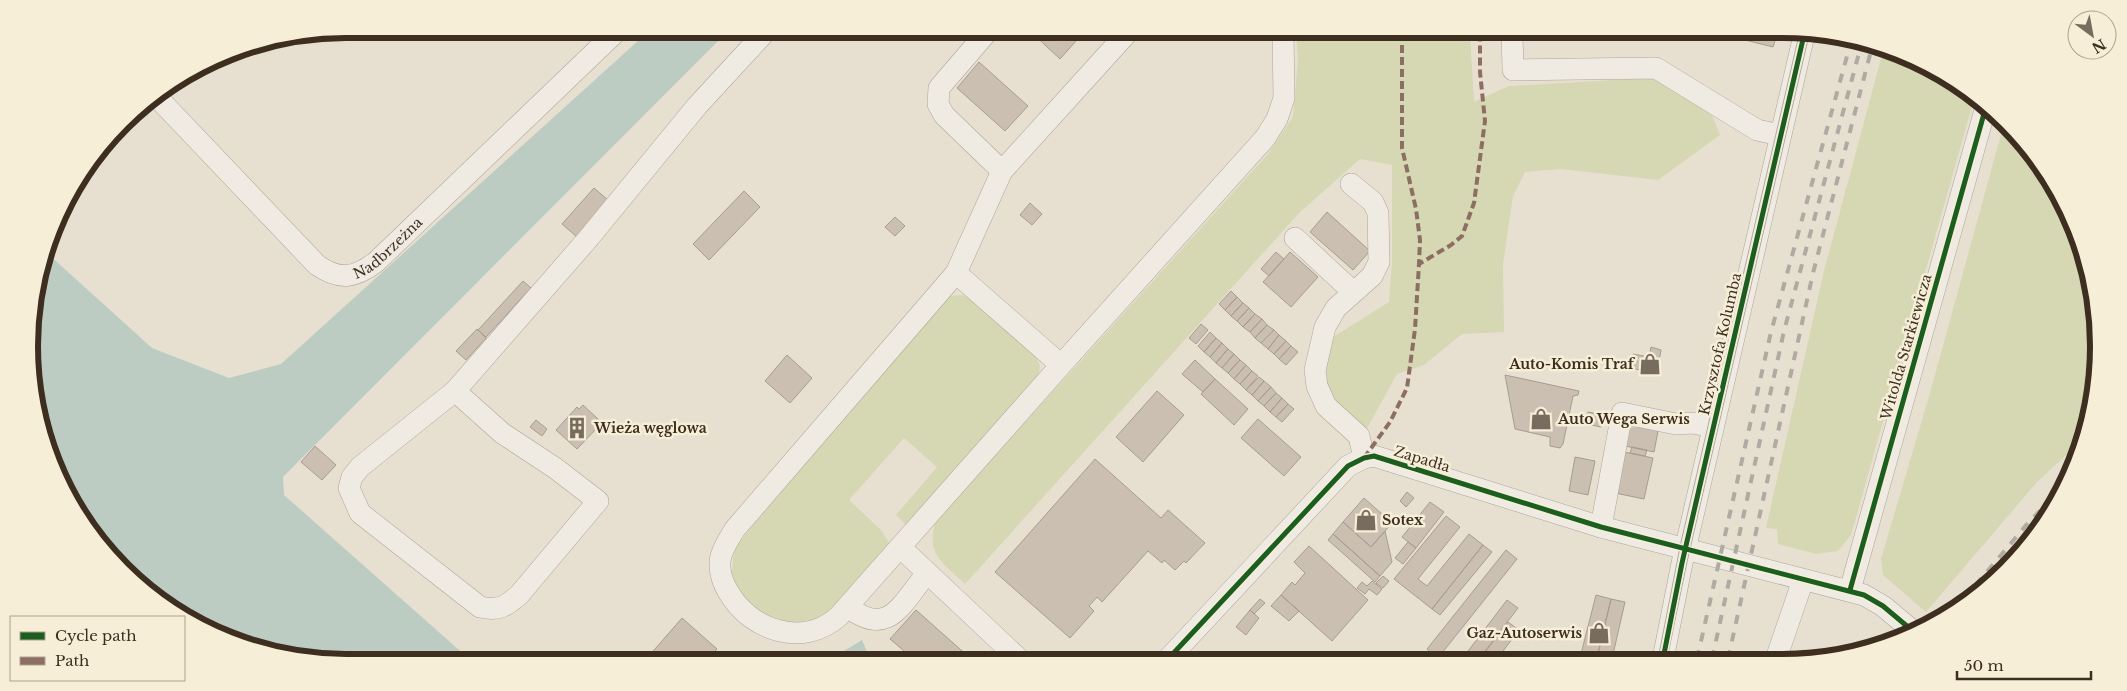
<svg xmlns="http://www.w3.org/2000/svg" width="2127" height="691" viewBox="0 0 2127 691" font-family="'Libre Baskerville',serif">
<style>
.green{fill:#d6d7b3}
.water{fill:#bcccc2}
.building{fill:#cbbfb2;stroke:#a89c90}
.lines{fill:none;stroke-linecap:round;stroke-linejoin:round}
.minor-casing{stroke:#ada599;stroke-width:22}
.minor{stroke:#efebe3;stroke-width:21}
.tram{stroke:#afaaa2;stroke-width:1}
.rail{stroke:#afaaa2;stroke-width:4;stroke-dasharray:9 9;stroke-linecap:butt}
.quiet{stroke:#8d6e63;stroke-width:4;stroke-dasharray:8 4;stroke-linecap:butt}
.cycleway-casing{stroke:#f7eed8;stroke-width:8}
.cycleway{stroke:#1b5e20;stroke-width:5}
.labels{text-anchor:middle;stroke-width:5;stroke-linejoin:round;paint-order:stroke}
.street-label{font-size:14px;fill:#3d2e20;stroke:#f7eed8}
.poi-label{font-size:14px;font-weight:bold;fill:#3d2e20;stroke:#f7eed8;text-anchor:start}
.rim{fill:none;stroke:#3d2e20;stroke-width:6}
</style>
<rect width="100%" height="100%" fill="#e7e0d1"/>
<path class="green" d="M1296,33H1470L1474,102L1509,86L1664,77L1707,103L1720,135L1658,180L1561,169L1525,172L1513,196L1503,264L1504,332L1462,334L1424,365L1397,374L1366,430L1335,402L1324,378L1333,337L1389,302L1392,262V165L1360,159L1299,213L965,584C943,563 925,554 936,521L1267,155L1293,117L1298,59Z
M1883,51L1958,82L1974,99L1851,535L1838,551L1816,554L1778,544L1777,529L1766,528L1824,271Z
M2003,127L2045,170L2092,284V408L2078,444L2037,482L1926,612L1883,575L1881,559L1930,393Z
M963,295L977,302L1036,357L1040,366L1038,379L908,527L896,515L937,467L904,438L849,500L881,530L891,546L831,610L816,621L774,624L737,593L732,572L734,549L826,436L949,296Z"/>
<path class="water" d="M650,30H729L283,477L284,495L467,657L283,656L169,609L82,522L39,427L31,304L47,253L152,348L229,378L281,364Z
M862,640L869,657H834Z"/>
<path class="building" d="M1031,32H1084L1060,59Z
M1747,34L1777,35L1773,47L1745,40Z
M979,62L1028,106L1005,131L957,88Z
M594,188L609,201L577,237L562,224Z
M744,191L760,207L709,260L693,244Z
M1030,203L1042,214L1032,225L1020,215Z
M1327,212L1370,251L1353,270L1310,232Z
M895,217L905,226L895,236L885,227Z
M1276,252L1284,259L1269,276L1261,269Z
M1290,252L1318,277L1291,307L1263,282Z
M523,281L531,288L486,337L478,330Z
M1231,291L1237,297L1225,310L1219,304Z
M1237,297L1243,303L1231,316L1225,310Z
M1243,303L1249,308L1237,321L1231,316Z
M1249,308L1255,314L1243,327L1237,321Z
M1255,314L1262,319L1250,332L1243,327Z
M1262,319L1267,325L1255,338L1250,332Z
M1201,324L1208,330L1196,344L1189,338Z
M1267,325L1274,330L1261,343L1255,338Z
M477,329L486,338L466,360L456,351Z
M1274,330L1279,335L1268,349L1261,343Z
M1210,332L1216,338L1204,352L1198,346Z
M1279,335L1286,341L1274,354L1268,349Z
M1216,338L1222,343L1210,357L1204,352Z
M1286,341L1291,346L1279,359L1274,354Z
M1222,343L1228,349L1216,363L1210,357Z
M1291,346L1298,352L1286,365L1279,359Z
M1651,347L1661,350L1657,373L1630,368L1633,354L1649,357Z
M1228,349L1234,354L1222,368L1216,363Z
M1234,354L1240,360L1228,373L1222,368Z
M787,355L812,378L790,403L765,381Z
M1195,360L1215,379L1203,392L1182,374Z
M1240,360L1246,365L1234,379L1228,373Z
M1246,365L1252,371L1240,384L1234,379Z
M1252,371L1258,376L1246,390L1240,384Z
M1505,375L1579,391L1578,395L1573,396L1563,444L1560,448L1550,446V437L1515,429Z
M1259,377L1264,381L1252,395L1246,390Z
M1215,379L1248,409L1234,425L1201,394Z
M1264,381L1271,387L1258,401L1252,395Z
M1271,387L1276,393L1264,406L1258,401Z
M1157,391L1184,415L1143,462L1116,437Z
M1276,393L1282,398L1270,412L1264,406Z
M1282,398L1288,404L1276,417L1270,412Z
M1288,404L1294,409L1282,422L1276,417Z
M583,405L599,420L595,424L598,427L577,449L556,430L577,407L579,409Z
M1588,412L1604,415L1601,427L1586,424Z
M1258,419L1301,457L1284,476L1241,438Z
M536,420L547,429L542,436L530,427Z
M1630,420L1659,426L1654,452L1625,446Z
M315,446L336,465L322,480L301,462Z
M1632,447L1647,450L1645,456L1630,453Z
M1624,452L1653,458L1644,499L1615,493Z
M1575,457L1595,461L1588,495L1569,491Z
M1095,459L1161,518L1168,510L1205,543L1186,563L1184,561L1175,570L1164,560L1162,563L1148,551L1102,602L1097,597L1089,606L1094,611L1070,638L995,572Z
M1407,492L1414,498L1406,507L1400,501Z
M1364,498L1392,523L1371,547L1343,522Z
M1430,502L1444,512L1416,548L1402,537Z
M1446,516L1460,527L1418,579L1427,586L1469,534L1483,545L1432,609L1394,579Z
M1343,522L1371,547L1385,531L1392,562L1380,576L1333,534Z
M1333,534L1380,576L1375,582L1328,540Z
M1408,542L1416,548L1403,564L1395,558Z
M1483,545L1492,552L1440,615L1432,609Z
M1309,546L1368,600L1332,641L1281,595L1292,582L1295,585L1305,573L1294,562Z
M1506,550L1517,559L1438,658L1427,649Z
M1383,576L1389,581L1383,588L1376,583Z
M1372,581L1382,589L1377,595L1369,589L1365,594L1357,588L1362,582L1367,586Z
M1281,595L1299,611L1289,621L1271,606Z
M1596,595L1611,599L1597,658L1581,654Z
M1260,599L1265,603L1254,614L1250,610Z
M1611,599L1625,602L1612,659H1580L1581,654L1597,658Z
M1507,600L1518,608L1479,659H1462Z
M916,610L970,658L911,657L890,639Z
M1250,610L1259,618L1246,635L1236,627Z
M682,618L717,649L710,657H648Z
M1508,622L1519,630L1497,659H1480Z
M1803,650L1827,658H1826L1800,659Z"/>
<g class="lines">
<g class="minor-casing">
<g id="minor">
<path d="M988,31L939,88L938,104L944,115L1002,171L1128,32"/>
<path d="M1512,34L1513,70L1656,68L1757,130L1780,135"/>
<path id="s1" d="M156,96L317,265C340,281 355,278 376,262L618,30"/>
<path d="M1351,184L1373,202L1378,213L1379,262L1372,276L1336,308L1325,327L1315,370L1317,386L1326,406L1359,436L1364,458"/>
<path d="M1295,238L1352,291"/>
<path d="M956,273L1061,365L900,547L1018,658"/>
<path d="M1061,365L1265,138L1277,119L1284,98L1283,33"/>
<path d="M455,391L502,433L555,468L598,501L519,595C505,607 499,611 480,607L360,513L349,488L352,477L360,467L455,391L587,240L697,106L767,30"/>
<path d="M1601,527L1622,413L1676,424L1693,423L1713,427"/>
<path d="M900,547L839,616C804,648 751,631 729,593C722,582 718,568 721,556C724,546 730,537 735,529L956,273L1002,171"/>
<path d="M1850,590L1985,110"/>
<path d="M848,607C889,639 902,603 927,573"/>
<path d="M1169,658L1348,466L1364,458L1374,456L1601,527L1864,595L1883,606L1914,632"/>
<path d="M1663,659L1682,563L1804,35"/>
<path d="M1776,659L1803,580"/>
</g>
</g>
<use href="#minor" class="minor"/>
<path class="tram" d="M1658,659L1681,542L1799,35
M1667,659L1687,562L1809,35"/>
<path class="rail" d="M2020,541L2045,517
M1964,599L2028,523L2062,488
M1697,659L1771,332L1852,38
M1712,659L1784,331L1862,42
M1728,659L1813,273L1872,47"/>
<path class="quiet" d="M1402,33V148L1416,209L1420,240L1419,264
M1364,458L1390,422L1407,388L1415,329L1419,264L1451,245L1462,236L1474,203L1485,121L1480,72V33"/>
<g class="cycleway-casing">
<path id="cycleway" d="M1850,590L1985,110
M1169,658L1348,466L1364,458L1374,456L1601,527L1864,595L1883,606L1914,632
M1663,659L1682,563L1804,35"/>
</g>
<use href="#cycleway" class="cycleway"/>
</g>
<defs>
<g id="shop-bare" transform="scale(1.725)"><path d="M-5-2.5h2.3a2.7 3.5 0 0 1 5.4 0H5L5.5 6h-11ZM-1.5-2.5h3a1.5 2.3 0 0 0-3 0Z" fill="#786c5e" stroke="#f7eed8" stroke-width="2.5" paint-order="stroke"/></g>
<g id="building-bare" transform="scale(1.725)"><path d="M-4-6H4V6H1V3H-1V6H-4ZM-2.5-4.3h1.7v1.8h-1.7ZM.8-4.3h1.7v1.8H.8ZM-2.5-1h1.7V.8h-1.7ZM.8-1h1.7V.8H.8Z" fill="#786c5e" stroke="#f7eed8" stroke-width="2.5" paint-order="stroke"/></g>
</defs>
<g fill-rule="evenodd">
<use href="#shop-bare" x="1650" y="364"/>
<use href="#shop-bare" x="1541" y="419"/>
<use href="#building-bare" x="577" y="428"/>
<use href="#shop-bare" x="1366" y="520"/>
<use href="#shop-bare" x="1599" y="633"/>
</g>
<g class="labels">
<g class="street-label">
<text dy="5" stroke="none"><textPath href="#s1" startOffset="316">Nadbrzeżna</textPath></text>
<text transform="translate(1720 344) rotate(-77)" y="5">Krzysztofa Kolumba</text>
<text transform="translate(1906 347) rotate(-74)" y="5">Witolda Starkiewicza</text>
<text transform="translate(1422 459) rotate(17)" y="5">Zapadła</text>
</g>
<g class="poi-label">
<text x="1634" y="369" text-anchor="end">Auto-Komis Traf</text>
<text x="1558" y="424">Auto Wega Serwis</text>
<text x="594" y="433">Wieża węglowa</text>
<text x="1382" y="525">Sotex</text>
<text x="1582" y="638" text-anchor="end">Gaz-Autoserwis</text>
</g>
</g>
<path d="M0 0H2127V691H0ZM346 38H1782A308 308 0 0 1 2090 346V346A308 308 0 0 1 1782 654H346A308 308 0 0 1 38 346V346A308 308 0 0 1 346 38Z" fill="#f7eed8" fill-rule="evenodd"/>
<path class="rim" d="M346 38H1782A308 308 0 0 1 2090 346V346A308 308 0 0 1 1782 654H346A308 308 0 0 1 38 346V346A308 308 0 0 1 346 38Z"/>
<rect x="10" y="616" width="175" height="65" fill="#f7eed8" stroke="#ada18e"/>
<rect x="20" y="632" width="25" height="8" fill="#1b5e20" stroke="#ada18e"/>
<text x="55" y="641" font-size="15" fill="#3d2e20">Cycle path</text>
<rect x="20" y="657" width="25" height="8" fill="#8d6e63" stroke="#ada18e"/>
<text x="55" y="666" font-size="15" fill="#3d2e20">Path</text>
<g transform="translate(2092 35) rotate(148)"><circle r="24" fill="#f7eed8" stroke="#ada18e"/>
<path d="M0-4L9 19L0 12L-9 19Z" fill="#786c5e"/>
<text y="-8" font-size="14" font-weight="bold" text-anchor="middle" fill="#3d2e20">N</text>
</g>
<path d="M1957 671v8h134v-8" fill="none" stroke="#3d2e20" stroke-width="2.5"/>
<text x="1964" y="671" font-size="15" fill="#3d2e20" stroke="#f7eed8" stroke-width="4" paint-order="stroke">50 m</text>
</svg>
